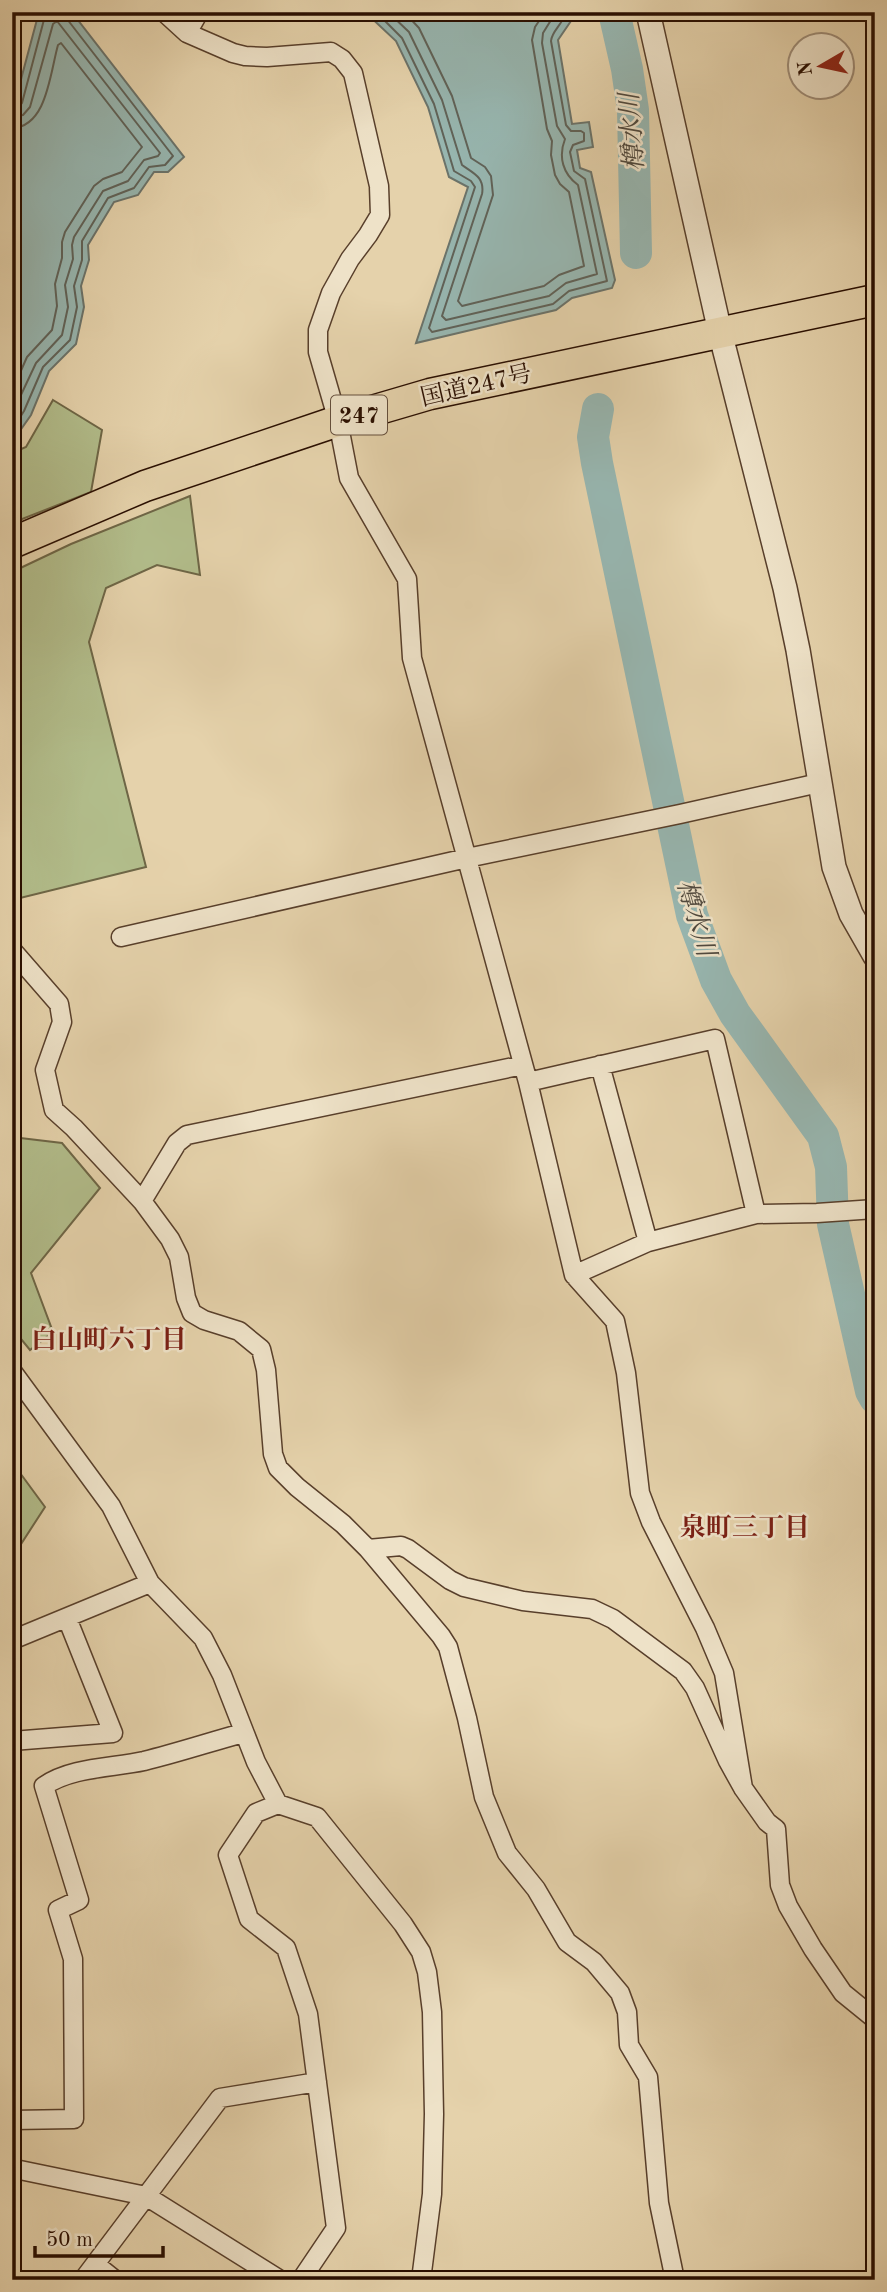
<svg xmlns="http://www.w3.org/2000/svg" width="887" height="2292" viewBox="0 0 887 2292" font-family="'Old Standard TT','Noto Serif JP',serif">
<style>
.green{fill:#b2bd8b;stroke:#6e6646;stroke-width:2}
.water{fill:#97b6b0;stroke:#6b736a;stroke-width:2}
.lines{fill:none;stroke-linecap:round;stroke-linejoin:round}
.shore{stroke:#606258;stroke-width:2}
.river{stroke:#97b6b0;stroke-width:32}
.minor-casing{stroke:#583f2b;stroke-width:21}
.tertiary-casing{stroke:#583f2b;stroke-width:26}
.trunk-casing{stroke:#290e00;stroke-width:33}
.minor{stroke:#eee2c8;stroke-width:18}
.tertiary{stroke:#eee2c8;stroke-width:23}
.trunk{stroke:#e5d2ab;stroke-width:30}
.labels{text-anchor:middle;stroke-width:5;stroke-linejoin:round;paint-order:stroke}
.shield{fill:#eee2c8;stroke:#644e3c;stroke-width:2}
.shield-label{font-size:23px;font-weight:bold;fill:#290e00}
.street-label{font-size:24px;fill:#290e00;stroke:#eee2c8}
.water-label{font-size:26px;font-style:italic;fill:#50493e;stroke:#eee2c8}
.neighbourhood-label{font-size:26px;font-weight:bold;fill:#7a1f14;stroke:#eee2c8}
</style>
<rect width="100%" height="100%" fill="#e5d2ab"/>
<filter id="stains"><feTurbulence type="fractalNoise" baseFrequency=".00286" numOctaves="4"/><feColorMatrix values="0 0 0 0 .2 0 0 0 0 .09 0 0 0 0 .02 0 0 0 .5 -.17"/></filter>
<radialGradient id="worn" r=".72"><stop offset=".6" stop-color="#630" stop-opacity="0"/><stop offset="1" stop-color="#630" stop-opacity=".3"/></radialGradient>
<path class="green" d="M53,400L102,430L91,492L12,523V453L26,447Z
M190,496L200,575L157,565L106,588L89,642L146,867L12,900V572L71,544Z
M12,1137L62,1143L100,1188L31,1273L53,1332L30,1350L12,1328Z
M12,1462L45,1507L12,1558Z"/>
<path class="water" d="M39,12H69L77,19L184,157L168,172H154L138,195L114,202L88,245L89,260L81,286L84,307L76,344L49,371L31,415L12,442V113Z
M365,12H572L571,21L558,40L572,124L589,122L593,147L577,150L580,168L591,172L615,280L612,288L572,298L556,310L416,343L468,187L449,177L428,107L396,41Z"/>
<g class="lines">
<path class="shore" d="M376,12L402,38L434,104L454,171L471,181L475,187L429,328L432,332L553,304L569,291L607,281L585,179L574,171L570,152L573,145L584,141V133L581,131H571L566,125L551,41C552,30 564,24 565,12
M388,12L409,32L442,100L462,165C473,173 485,177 482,194L442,316L446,320L549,296L566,283L597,274L578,185C563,174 558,157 565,139L557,126L542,43L543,33L556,12
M404,12L419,28L452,96L471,158L485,167L491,176L493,195L458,301L462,306L544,286L559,275L584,266L569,192L560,184L555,175L551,155L552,141L547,129L532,40L535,27L545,12
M12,109L19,107L22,103L46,12
M12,117L23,115L30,107L53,24L57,21L160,153L158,156L144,160L128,181L103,191L74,237L72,245L73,259L65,285L68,307L62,335L36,363L12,414
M12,128C47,127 50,73 58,45L61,43L142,147L122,172L103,179L94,186L65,232L62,242V258L55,284L57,306L52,330L27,357L12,391
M12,430L24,411L43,367L70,340L77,307L74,286L82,260V241L108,198L134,188L149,167L165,165L173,156L67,19L65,12"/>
<path class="river" d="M614,12L627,69L633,110L636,253
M598,409L593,437L597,463L692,915L716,980L735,1014L823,1136L831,1167L833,1224L871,1391L875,1398"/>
<g class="minor-casing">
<path id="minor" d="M164,12L187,33L233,53L245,56L267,57L331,52L342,59L353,73L379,186L380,215L368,235L350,259L331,293L318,330V352L338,421L349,478L407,579L412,658L528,1082L574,1275L615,1321L626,1373L640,1493L651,1522L705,1628L724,1673L743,1788
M187,33L199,12
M121,937L467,858L680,814L819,783
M12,950L59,1004L62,1022L45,1070L54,1110L74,1128L142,1201L170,1239L179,1257L186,1298L192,1313L204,1320L239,1331L261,1349L266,1370L273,1454L278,1468L297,1487L343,1524L368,1549L401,1546L408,1549L450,1580L464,1587L523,1601L592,1609L613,1619L683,1671L695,1688L728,1761L743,1788L767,1822L776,1829L780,1885L788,1906L813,1949L843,1993L875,2019
M600,1065L648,1242
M528,1082L715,1039L756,1214
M142,1201L177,1143L187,1135L523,1065
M574,1275L648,1242L756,1214L817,1213L875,1209
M12,1371L111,1506L150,1583L203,1638L222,1675L256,1762L278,1804
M368,1549L441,1636L448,1647L467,1718L484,1797L507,1853L536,1889L567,1942L594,1962L620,1993L627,2012L629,2045L648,2077L659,2203L675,2280
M12,1640L150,1583
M12,1741L113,1733L67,1618
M12,2120L74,2119L73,1959L58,1910L79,1900L44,1786C71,1767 112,1768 144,1761C177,1753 210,1742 243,1733
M12,2172L15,2169L146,2196L280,2280
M95,2264L115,2280
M83,2280L220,2098L317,2082
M301,2280L336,2228L308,2014L286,1948L249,1919L228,1855L256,1813L278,1804L317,1817L403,1924L421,1952L427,1972L432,2012L434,2114L432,2194L421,2280"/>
</g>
<g class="tertiary-casing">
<path id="tertiary" d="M648,12L720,332L785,588L798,650L834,867L851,914L875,956"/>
</g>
<g class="trunk-casing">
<path id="trunk" d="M12,543L145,486L338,421L430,394L875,300"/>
</g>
<use href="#minor" class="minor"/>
<use href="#tertiary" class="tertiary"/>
<use href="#trunk" class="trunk"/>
</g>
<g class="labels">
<rect class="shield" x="331" y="395.5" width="56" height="39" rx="5"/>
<g class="shield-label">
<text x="359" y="423">247</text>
</g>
<g class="street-label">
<text transform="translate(476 385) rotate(-13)" y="8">国道247号</text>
</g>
<g class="water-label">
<text transform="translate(631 132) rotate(-94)" y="9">樽水川</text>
<text transform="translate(697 918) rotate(74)" y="9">樽水川</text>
</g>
<g class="neighbourhood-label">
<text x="109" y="1348">白山町六丁目</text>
<text x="745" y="1536">泉町三丁目</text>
</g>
</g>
<rect width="887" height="2292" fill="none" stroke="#e5d2ab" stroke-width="42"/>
<rect x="14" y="14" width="859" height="2264" fill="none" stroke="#290e00" stroke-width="3.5"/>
<rect x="21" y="21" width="845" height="2250" fill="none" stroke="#290e00" stroke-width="2"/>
<g transform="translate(821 66) rotate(261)"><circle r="33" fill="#eee2c8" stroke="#9f8d78" stroke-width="2"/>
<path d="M0-5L12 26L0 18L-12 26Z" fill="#8f2418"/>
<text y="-10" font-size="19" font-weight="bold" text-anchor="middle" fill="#290e00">N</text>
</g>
<path d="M35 2246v10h128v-10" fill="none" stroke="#290e00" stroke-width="3.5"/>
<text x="46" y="2246" font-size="21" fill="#290e00" stroke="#eee2c8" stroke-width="5" paint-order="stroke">50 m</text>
<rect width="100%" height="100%" filter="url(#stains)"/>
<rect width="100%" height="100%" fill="url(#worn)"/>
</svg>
